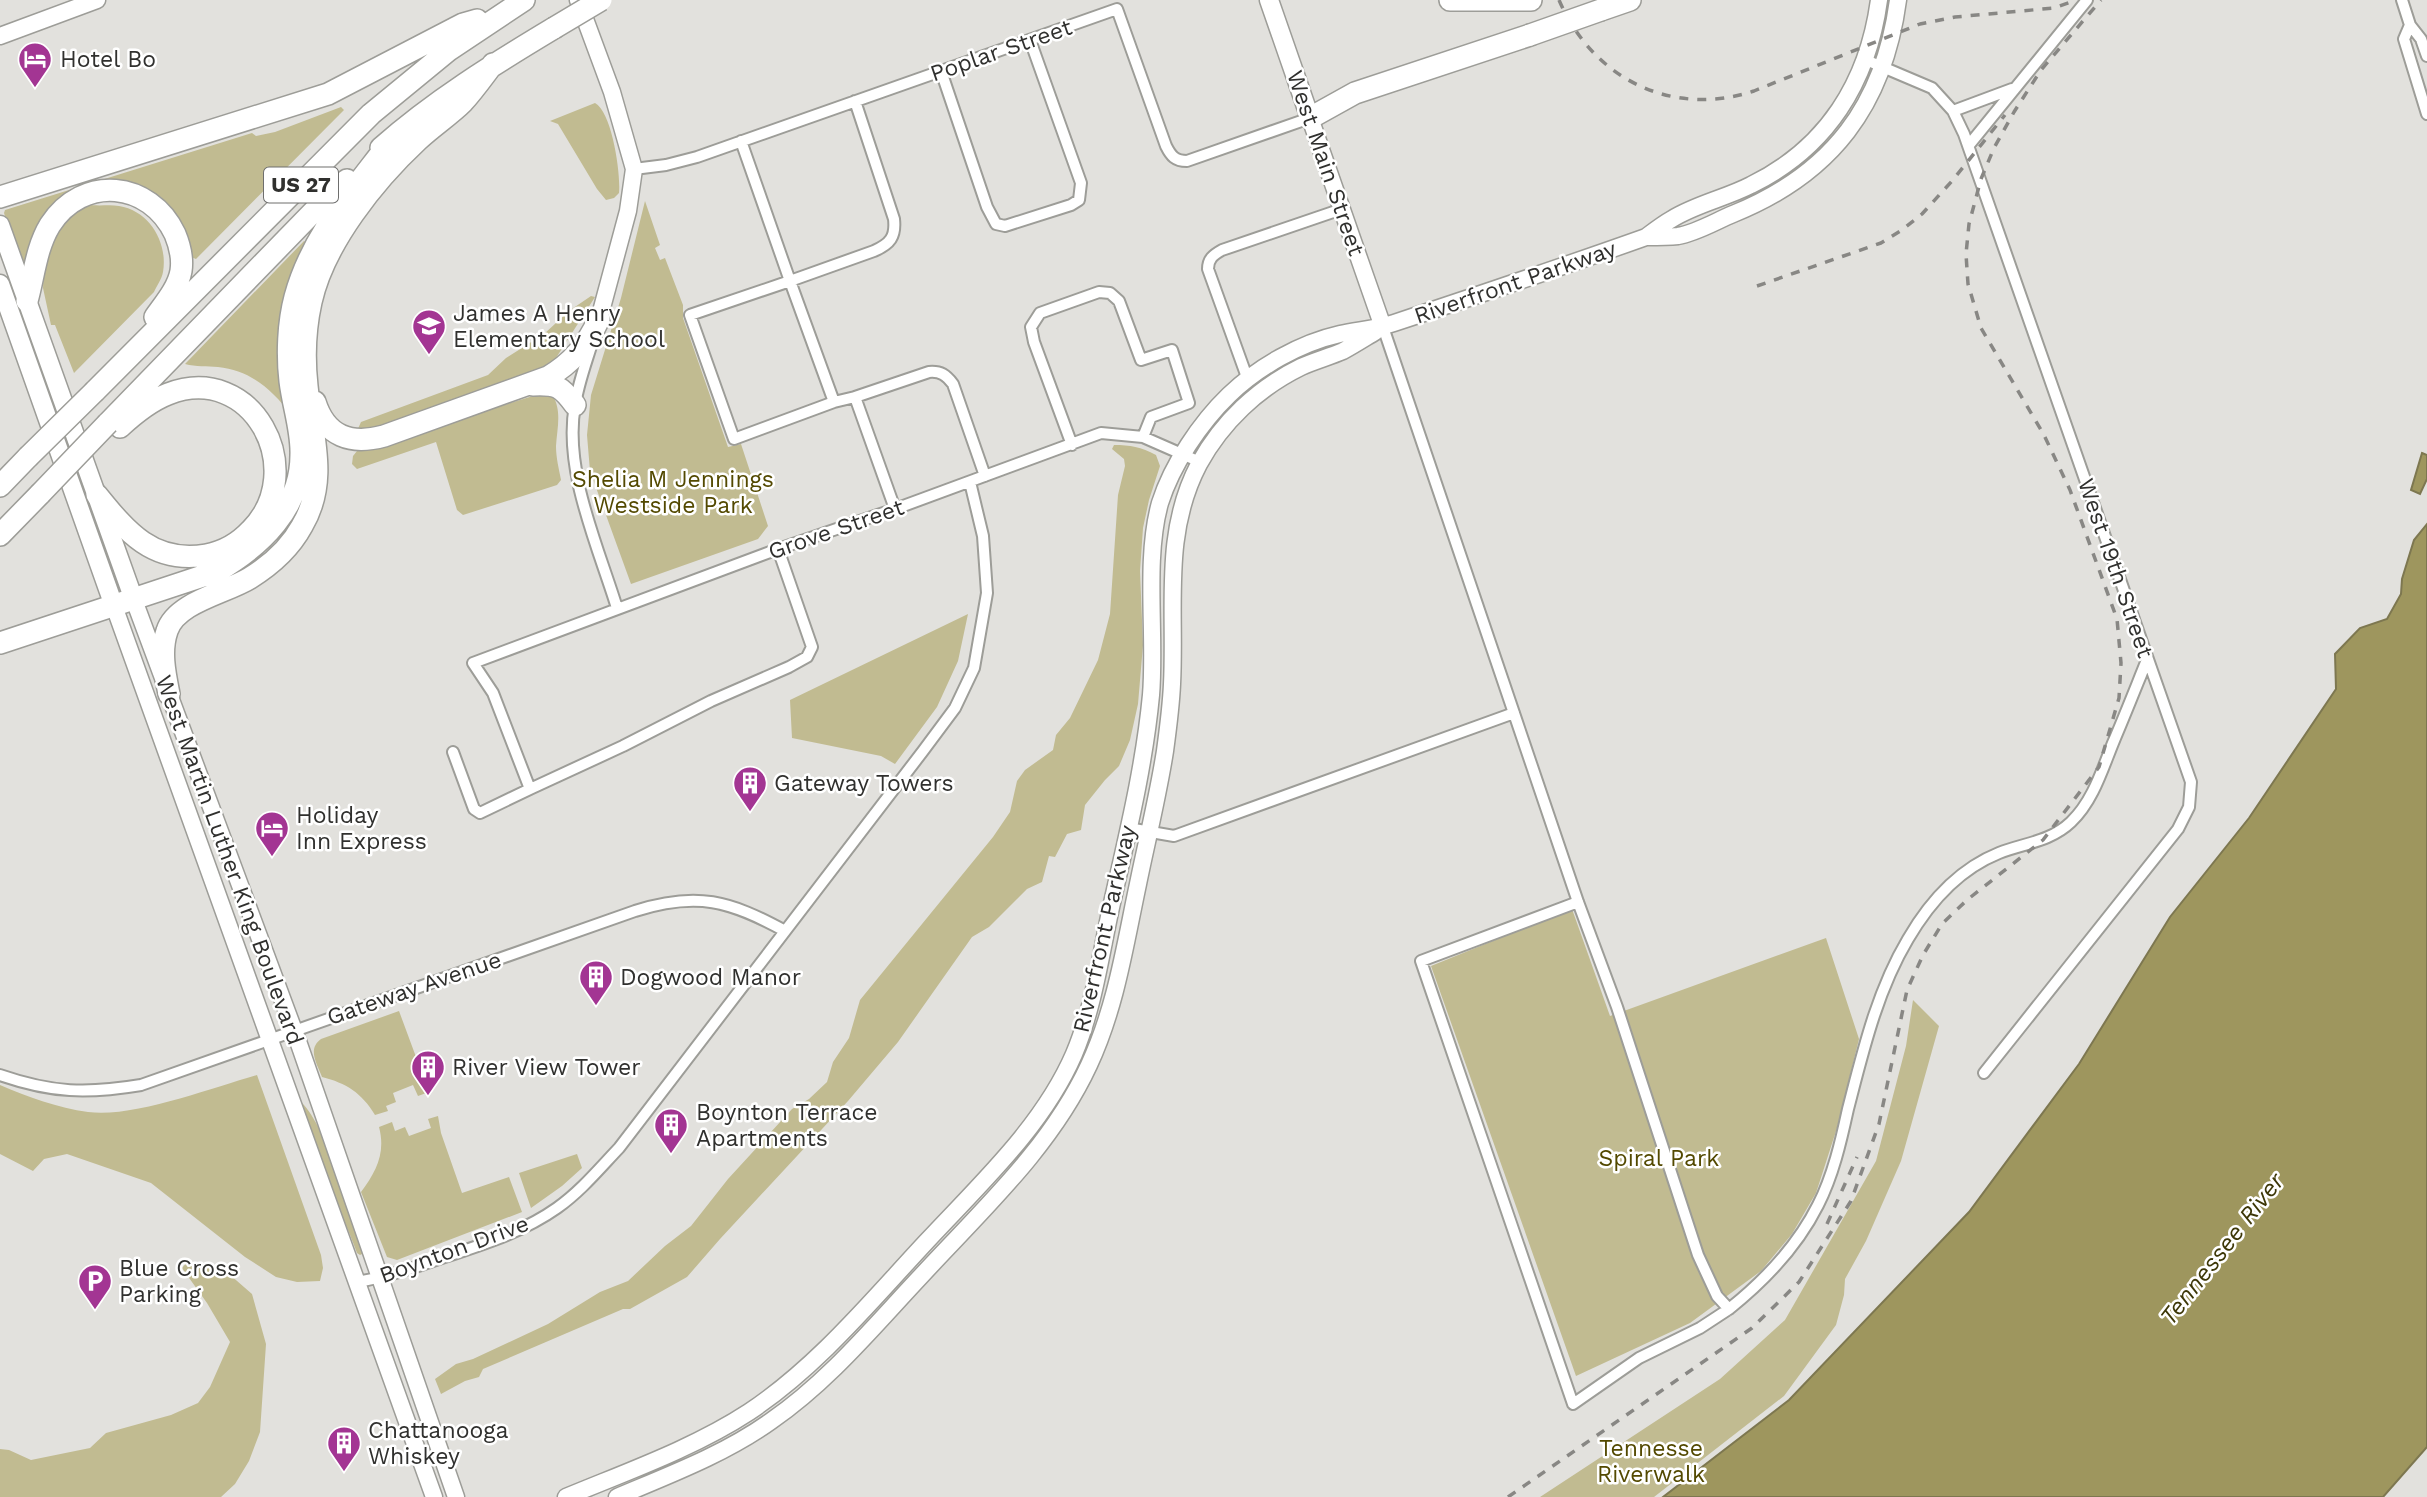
<svg xmlns="http://www.w3.org/2000/svg" width="2427" height="1497" viewBox="0 0 2427 1497" font-family="'Work Sans',sans-serif">
<style>
.green{fill:#c1bb91}
.water{fill:#9e965e;stroke:#7d7750;stroke-width:2}
.lines{fill:none;stroke-linecap:round;stroke-linejoin:round}
.minor-casing{stroke:#9d9d98;stroke-width:14}
.secondary-casing{stroke:#9d9d98;stroke-width:19}
.primary-casing{stroke:#9d9d98;stroke-width:21}
.motorway-casing{stroke:#9d9d98;stroke-width:24}
.minor{stroke:#fff;stroke-width:10}
.secondary{stroke:#fff;stroke-width:16}
.primary{stroke:#fff;stroke-width:18}
.motorway{stroke:#fff;stroke-width:21}
.rail{stroke:#888784;stroke-width:3.5;stroke-dasharray:9 9;stroke-linecap:butt}
.motorway-bridge-casing{stroke:#9d9d98;stroke-width:24;stroke-linecap:butt}
.motorway-bridge{stroke:#fff;stroke-width:21}
.labels{text-anchor:middle;stroke-width:5;stroke-linejoin:round;paint-order:stroke}
.shield{fill:#fff;stroke:#6e6e6d;stroke-width:2}
.shield-label{font-size:21px;font-weight:bold;fill:#30302e}
.street-label{font-size:23px;fill:#30302e;stroke:#fff}
.poi-label{font-size:23px;fill:#30302e;stroke:#fff;text-anchor:start}
.park-label{font-size:23px;fill:#534900;stroke:#fff}
.water-label{font-size:24px;font-style:italic;fill:#3d3707;stroke:#fff}
</style>
<rect width="100%" height="100%" fill="#e2e1dd"/>
<path class="green" d="M595,103C612,112 621,174 619,193L614,198L606,200L597,189L558,124L550,121Z
M341,107L344,110L196,259L191,257C186,233 174,199 148,190C131,184 110,186 92,186L27,262L21,265L4,213L5,210L252,133L256,136L275,132Z
M645,201L660,245L655,248L660,260L665,258L683,305V318L728,447L741,444L768,526L758,539L631,584L590,471L587,435L591,395L621,298Z
M87,204C98,207 108,204 119,206C150,211 168,243 163,272C162,279 157,285 154,292L74,373L55,325H51L43,288L44,260L63,219Z
M304,241L308,244L291,415C273,390 250,370 218,367C207,366 196,367 185,364Z
M591,296L595,297L556,358L514,387L388,431H357L361,422L488,375L506,358L544,334L569,311Z
M536,395L553,396C562,411 557,429 556,446C556,458 559,469 561,480L557,485L463,515L457,510L436,442L357,469L352,464L353,456L357,451Z
M1114,445C1130,445 1141,447 1156,455L1160,466L1149,500L1143,528L1140,571L1143,645L1138,704L1130,740L1119,766L1105,780L1085,805L1081,830L1067,834L1055,857L1049,856L1042,882L1027,889L989,927L972,937L898,1042L848,1101L720,1239L687,1277L630,1309H623L483,1369L479,1377L465,1381L441,1394L435,1379L456,1364L473,1359L548,1324L600,1292L628,1281L665,1246L691,1226L728,1179L792,1109L809,1099L827,1082L833,1062L849,1038L860,1000L993,837L1010,812L1017,781L1025,770L1053,750L1056,735L1070,718L1098,660L1110,614L1118,495L1125,466L1124,459L1112,449Z
M968,614L958,661L937,707L895,764L881,756L792,738L790,700Z
M1572,909L1610,1016L1826,938L1859,1039L1837,1128L1816,1193L1792,1234L1761,1271L1690,1323L1576,1376L1431,966Z
M1913,1000L1939,1026L1901,1161L1866,1241L1845,1279L1844,1295L1836,1325L1784,1396L1654,1497H1540L1720,1379L1785,1320L1876,1161L1906,1046Z
M399,1011L429,1092L418,1096L413,1085L393,1093L396,1102L386,1106L388,1111L375,1115C362,1093 346,1083 322,1077C317,1064 307,1049 321,1039Z
M257,1075L321,1255L323,1268L320,1281L297,1282L276,1277L245,1257L151,1183L67,1154L44,1159L33,1171L0,1154V1085C28,1097 58,1108 88,1112C134,1118 211,1088 257,1075Z
M301,1102C328,1128 350,1214 364,1253L360,1255L357,1253C339,1202 309,1155 301,1102Z
M438,1116L441,1133L462,1193L509,1177L522,1212L397,1260L387,1257L361,1192C376,1172 386,1153 379,1127L392,1122L395,1131L405,1127L409,1136L431,1128L428,1119Z
M577,1154L582,1168L562,1186L531,1208L519,1173Z
M188,1261L221,1267L252,1294L266,1344L260,1432L249,1461L235,1484L221,1497H0V1449L9,1450L31,1460L90,1448L106,1433L171,1415L198,1403L210,1387L230,1342L207,1303L182,1268Z"/>
<path class="water" d="M2422,453L2427,455V479L2420,494L2411,490Z
M2427,524V1447L2383,1497H1663L1789,1400L1969,1212L2079,1064L2170,917L2249,818L2336,689L2335,654L2360,628L2387,619L2401,594L2402,579L2414,540Z"/>
<g class="lines">
<g class="minor-casing">
<path id="minor" d="M2402,0L2410,25L2421,39L2427,56
M2410,25L2404,39L2427,114
M1866,60L1932,88L1953,111L1964,134L2191,782L2189,807L2178,829L1984,1073
M941,71L987,207L996,224L1005,226L1071,205L1079,200L1081,183L1030,40
M1953,111L2012,89
M741,141L790,281L874,251C890,244 896,237 894,219L855,101
M1969,145L2087,0
M634,169L666,165L697,157L1117,9L1166,146C1171,156 1175,161 1187,161L1310,118
M790,281L834,402L734,439L690,315Z
M1383,327L1578,902L1617,1007L1698,1255L1717,1296L1729,1309L1700,1328L1639,1358L1573,1404L1421,961L1578,902
M592,343C586,363 578,384 575,405C563,470 598,546 617,608
M1248,380L1208,269C1208,259 1213,255 1222,250L1342,209
M855,397L929,372C941,371 946,375 953,384L985,476
M834,402L855,397L895,509
M1072,445L1034,342L1031,327L1040,313L1099,292L1110,293L1119,301L1141,360L1172,350L1189,403L1151,417L1143,437
M778,549L812,647L807,657L789,667L711,701L623,746L530,789L493,693L473,663L778,549L895,509L1101,433L1143,437L1200,462
M453,752L474,809L480,813L530,789
M1128,828L1174,836L1514,713
M0,1075C52,1093 87,1094 141,1085L635,911C697,891 730,901 785,931
M357,1282C387,1277 416,1267 445,1257C484,1244 523,1232 557,1208C581,1191 599,1169 619,1148L923,751L955,708L974,668L987,593L983,536L970,482
M1729,1309C1764,1281 1798,1245 1818,1205C1833,1176 1841,1141 1848,1109C1863,1051 1877,991 1908,939C1929,903 1959,869 1999,853C2024,843 2050,842 2071,822C2093,801 2102,770 2113,743C2125,715 2136,687 2147,660"/>
</g>
<g class="secondary-casing">
<path id="secondary" d="M578,0L612,92L634,169L628,211L599,319
M0,36L97,0
M1310,118L1383,327
M1646,237C1656,237 1668,237 1678,236C1696,233 1716,221 1733,214C1832,174 1884,105 1898,0
M134,600L299,1044L456,1497
M114,606L434,1497
M566,1497C626,1472 694,1448 749,1412C818,1366 871,1301 927,1241C980,1184 1043,1126 1074,1054C1093,1009 1100,959 1110,912C1126,840 1144,769 1151,695C1156,635 1144,560 1160,503C1172,465 1200,423 1229,395C1258,367 1300,343 1340,334C1358,330 1376,329 1394,323C1478,295 1562,267 1646,237C1654,231 1663,224 1672,219C1696,204 1726,198 1751,185C1827,148 1868,82 1879,0
M617,1497C669,1475 725,1454 771,1421C829,1381 874,1326 922,1275C983,1209 1051,1147 1089,1065C1116,1007 1125,945 1138,884C1147,840 1158,796 1165,751C1168,729 1171,707 1172,684C1176,608 1162,534 1199,464C1222,422 1258,388 1301,367C1314,361 1329,357 1343,351C1354,345 1365,338 1375,332"/>
</g>
<g class="primary-casing">
<path id="primary" d="M1269,0L1310,118
M0,225L134,600
M0,284L114,606"/>
</g>
<g class="motorway-casing">
<path id="motorway" d="M1450,0H1531
M1601,10L1630,0
M1310,118L1355,93L1530,35
M381,148C434,101 494,64 554,28
M0,197L328,94L463,24L477,20
M27,301C34,276 36,248 50,225C83,174 150,181 175,234C180,246 183,258 181,271C178,288 165,303 155,317
M533,385C557,384 561,386 575,405
M95,391L371,114L449,50L524,0
M315,402C326,437 351,445 384,436L548,377C572,363 587,345 599,319
M108,423L314,211L347,180
M0,486L28,457
M97,495C127,532 153,564 206,555C224,552 238,544 251,530C310,470 252,361 168,394C150,401 134,414 120,427
M0,535L40,494
M0,643L218,571C261,546 301,508 301,455C302,431 293,406 290,381C287,355 288,323 295,297C312,234 355,189 392,139
M169,694C165,674 160,651 167,631C176,602 226,593 250,578C271,565 290,548 302,526C329,481 312,435 307,386C304,359 305,329 311,302C324,243 375,180 418,140C433,126 450,115 463,102C474,90 483,77 493,64"/>
</g>
<use href="#minor" class="minor"/>
<use href="#secondary" class="secondary"/>
<use href="#primary" class="primary"/>
<use href="#motorway" class="motorway"/>
<path class="rail" d="M1559,0C1593,79 1672,118 1754,91L1920,24L1955,17L2054,8L2076,0
M1757,286L1881,243L1902,230L1922,214L1952,181L2005,115
M1827,1224L1857,1157
M1508,1497L1752,1328L1799,1282L1851,1201L1879,1124L1907,990L1923,955L1942,924L1967,900L2043,840L2099,767L2119,698L2121,663L2117,619L2070,490L2044,435L1981,328L1968,284L1966,254L1969,224L1981,179L1994,148L2014,112L2041,70L2101,0"/>
<g class="motorway-bridge-casing">
<path id="motorway-bridge" d="M554,28L601,0
M1530,35L1601,10
M28,457L95,391
M40,494L108,423"/>
</g>
<use href="#motorway-bridge" class="motorway-bridge"/>
</g>
<defs>
<g id="hotel-pin" transform="scale(1.75)"><path d="M0 17L-7.5 6A9.5 9.5 0 1 1 7.5 6Z" fill="#a33593" stroke="#fff"/><path d="M-6-4.5h1.5V1H6V5H4.5V3h-9V5H-6ZM-4 0a1.8 1.8 0 1 1 3.6 0ZM.5 0V-2.5h3Q6-2.5 6 0Z" fill="#fff"/></g>
<g id="school-pin" transform="scale(1.75)"><path d="M0 17L-7.5 6A9.5 9.5 0 1 1 7.5 6Z" fill="#a33593" stroke="#fff"/><path d="M0-5L7-2L0 1L-7-2ZM-4 1L0 2.5L4 1V4Q0 6-4 4Z" fill="#fff"/></g>
<g id="building-pin" transform="scale(1.75)"><path d="M0 17L-7.5 6A9.5 9.5 0 1 1 7.5 6Z" fill="#a33593" stroke="#fff"/><path d="M-4-6H4V6H1V3H-1V6H-4ZM-2.5-4.3h1.7v1.8h-1.7ZM.8-4.3h1.7v1.8H.8ZM-2.5-1h1.7V.8h-1.7ZM.8-1h1.7V.8H.8Z" fill="#fff"/></g>
<g id="parking-pin" transform="scale(1.75)"><path d="M0 17L-7.5 6A9.5 9.5 0 1 1 7.5 6Z" fill="#a33593" stroke="#fff"/><path d="M-3.5-5.5H1a3.5 3.5 0 0 1 0 7H-1V5.5H-3.5ZM-1-3.4V-.6H.8a1.4 1.4 0 0 0 0-2.8Z" fill="#fff"/></g>
</defs>
<g fill-rule="evenodd">
<use href="#hotel-pin" x="35" y="59"/>
<use href="#school-pin" x="429" y="326"/>
<use href="#building-pin" x="750" y="783"/>
<use href="#hotel-pin" x="272" y="828"/>
<use href="#building-pin" x="596" y="977"/>
<use href="#building-pin" x="428" y="1067"/>
<use href="#building-pin" x="671" y="1125"/>
<use href="#parking-pin" x="95" y="1281"/>
<use href="#building-pin" x="344" y="1443"/>
</g>
<g class="labels">
<rect class="shield" x="264" y="167.5" width="74" height="35" rx="5"/>
<g class="shield-label">
<text x="301" y="192">US 27</text>
</g>
<g class="street-label">
<text transform="translate(1001 50) rotate(-19)" y="8">Poplar Street</text>
<text transform="translate(1326 163) rotate(71)" y="8">West Main Street</text>
<text transform="translate(1515 282) rotate(-19)" y="8">Riverfront Parkway</text>
<text transform="translate(836 529) rotate(-19)" y="8">Grove Street</text>
<text transform="translate(2116 568) rotate(71)" y="8">West 19th Street</text>
<text transform="translate(230 860) rotate(70)" y="8">West Martin Luther King Boulevard</text>
<text transform="translate(1104 929) rotate(-77)" y="8">Riverfront Parkway</text>
<text transform="translate(414 988) rotate(-19)" y="8">Gateway Avenue</text>
<text transform="translate(454 1249) rotate(-20)" y="8">Boynton Drive</text>
</g>
<g class="poi-label">
<text x="60" y="67">Hotel Bo</text>
<text x="453" y="321">James A Henry<tspan x="453" dy="26">Elementary School</tspan></text>
<text x="774" y="791">Gateway Towers</text>
<text x="296" y="823">Holiday<tspan x="296" dy="26">Inn Express</tspan></text>
<text x="620" y="985">Dogwood Manor</text>
<text x="452" y="1075">River View Tower</text>
<text x="696" y="1120">Boynton Terrace<tspan x="696" dy="26">Apartments</tspan></text>
<text x="119" y="1276">Blue Cross<tspan x="119" dy="26">Parking</tspan></text>
<text x="368" y="1438">Chattanooga<tspan x="368" dy="26">Whiskey</tspan></text>
</g>
<g class="park-label">
<text x="673" y="487">Shelia M Jennings<tspan x="673" dy="26">Westside Park</tspan></text>
<text x="1659" y="1166">Spiral Park</text>
<text x="1651" y="1456">Tennesse<tspan x="1651" dy="26">Riverwalk</tspan></text>
</g>
<g class="water-label">
<text transform="translate(2222 1249) rotate(-52)" y="8">Tennessee River</text>
</g>
</g>
</svg>
